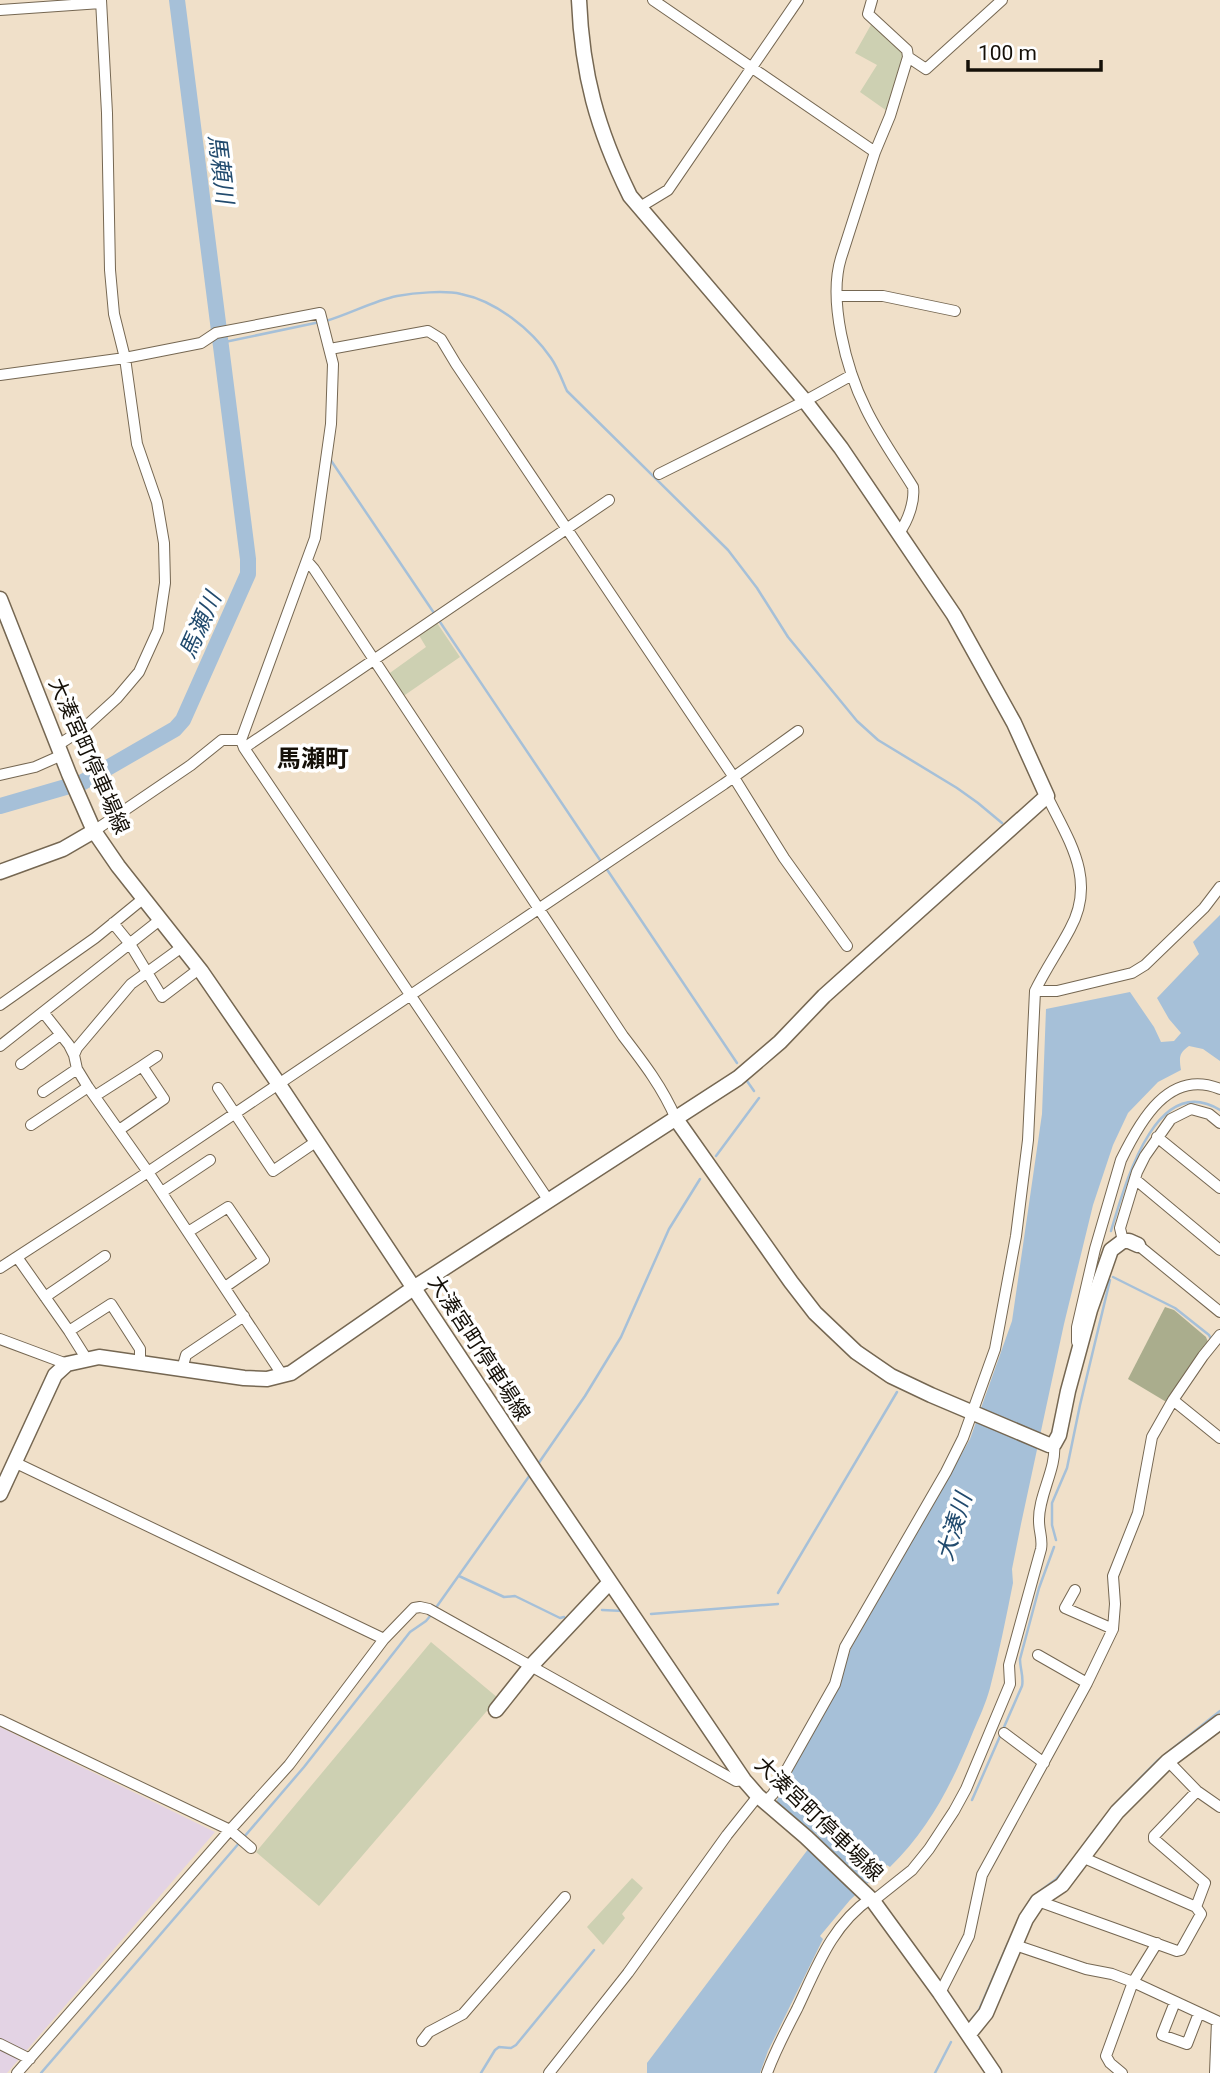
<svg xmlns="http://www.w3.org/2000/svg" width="1220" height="2073" viewBox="0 0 1220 2073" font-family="Roboto,'Noto Sans JP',sans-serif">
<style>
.industrial{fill:#e3d3e4}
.green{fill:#cdd0b2}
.forest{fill:#aaad8d}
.water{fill:#a6c0d8}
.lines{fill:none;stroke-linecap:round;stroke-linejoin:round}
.stream{stroke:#a6c0d8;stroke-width:2.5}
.river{stroke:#a6c0d8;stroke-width:16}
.street-casing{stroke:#756752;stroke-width:12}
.secondary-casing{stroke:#756752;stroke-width:17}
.street{stroke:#fff;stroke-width:10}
.secondary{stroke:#fff;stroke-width:14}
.labels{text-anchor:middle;stroke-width:7;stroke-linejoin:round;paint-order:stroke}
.street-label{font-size:21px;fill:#151008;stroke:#fff}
.water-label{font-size:23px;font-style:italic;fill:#224b6e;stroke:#fff}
.quarter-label{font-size:24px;font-weight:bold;fill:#151008;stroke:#fff}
</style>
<rect width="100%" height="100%" fill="#f0e0c9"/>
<path class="industrial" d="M0,1727L215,1832L7,2073H0Z"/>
<path class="green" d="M872,23L904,51L905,56L887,111L860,92L877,65L855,53Z
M435,620L460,657L402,697L387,675L426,647L417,632Z
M431,1642L498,1698L319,1906L256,1852Z
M632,1878L643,1888L622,1914L625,1918L603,1945L587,1927Z"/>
<path class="forest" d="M1165,1307L1174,1310L1206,1337L1208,1342L1168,1403L1128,1379Z"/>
<path class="water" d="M1220,915V1061L1203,1049L1189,1046C1179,1053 1179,1057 1181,1070L1158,1082L1128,1113L1113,1145L1093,1205L1064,1324L1021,1524L1012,1569L1013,1583C1006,1618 999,1653 990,1688C986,1703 979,1718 973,1732C952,1784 929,1829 890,1867L887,1865L850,1900L820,1936L823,1939L768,2051L760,2073H647V2063L818,1836L776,1802L839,1683L851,1648L970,1439L1012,1321L1042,1114L1046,1009L1130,992L1154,1027L1161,1042L1174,1041L1181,1033L1169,1019L1157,998L1199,954L1193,942Z"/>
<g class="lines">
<path class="stream" d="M326,321C350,314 373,301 397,296C414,293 444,290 461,294C496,301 531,329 551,358C558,368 562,380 567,391L728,550L757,588L788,637L857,721L878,740L957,788L978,803L1002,823
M220,343L320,322
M330,459L434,613
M438,619L602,863
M606,868L737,1063
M747,1081L754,1091
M716,1156L759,1098
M1111,1231C1124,1189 1154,1070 1220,1110
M1113,1277L1175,1308L1209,1335L1212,1341
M538,1464L585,1396L621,1337L669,1229L700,1179
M1056,1540L1052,1525V1503L1067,1468L1080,1405L1110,1280
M459,1576L504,1597L515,1596L560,1618L564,1617
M778,1593L897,1392
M435,1609L530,1475
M602,1610L624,1611
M651,1614L778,1604
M972,1800L1022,1686C1024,1677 1020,1669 1020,1659L1039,1588L1054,1547
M1113,1806L1157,1761L1220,1711
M244,1837L304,1767L410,1632L426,1621L431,1615
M1087,1840L1100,1823
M1021,1915L1032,1897L1055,1880L1069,1865
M970,2021L979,2010L1008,1943
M41,2073L240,1842
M481,2073L495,2050L499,2047L511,2048L516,2045L594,1950
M935,2073L951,2042"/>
<path class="river" d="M0,806L83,782L175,729L183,720L248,574V559L177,0"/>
<g class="street-casing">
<path id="street" d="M653,0L875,152
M872,0L868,14L907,50L908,57L890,116L875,152L841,258C828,300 846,369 866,409C879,436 897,461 913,487C915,501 908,521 899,533
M0,10L101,3
M908,57L926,69L1002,0
M640,207L668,190L798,0
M837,296H883L955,311
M330,349L428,331L441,339L456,364L733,776L784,858L847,946
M0,375L125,358L201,343L216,333L320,313L333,364L331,424L315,538L241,740L244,748L549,1201
M659,474L805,401L852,375
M307,561L314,569L623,1036C643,1062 663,1088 676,1119
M58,745L83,729L117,698L139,672L158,630L165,583L164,543L157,502L137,444L125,358L114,314L110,270L107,113L101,0
M244,748L609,500
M0,775L35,767L62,755
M94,831L191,765L222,740H241
M113,923L130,944L162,997L199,969
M1035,991C1045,970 1059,950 1070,929C1097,880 1069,841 1047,796
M0,1005L95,938L144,898
M43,1012L69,1045L74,1055L77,1069L88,1087L148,1172L283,1376
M0,1046L161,919
M74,1055L77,1048L131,984L182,947
M21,1064L60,1035
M142,1066L157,1056
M218,1088L273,1171L317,1141
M43,1092L77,1069
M95,1096L142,1066L164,1099L119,1130
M31,1125L88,1087
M1157,1137L1220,1188
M1136,1180L1220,1250
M162,1192L210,1160
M188,1232L228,1207L264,1260L225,1287
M1123,1241L1120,1228L1137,1172L1145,1156L1171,1119L1191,1109L1209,1114L1220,1123
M1138,1245L1220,1312
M17,1257L69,1331L86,1358
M0,1268L148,1172L724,784L798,731
M45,1297L105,1256
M69,1331L111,1304L140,1349V1363
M0,1339L67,1364
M1077,1342V1327L1095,1249L1121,1160C1140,1121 1169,1068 1220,1089
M182,1369L186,1355L244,1316
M1173,1400L1203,1356L1220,1335
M14,1462L384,1639
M1075,1590L1065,1608L1113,1629
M1038,1655L1087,1683
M0,1720L230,1830L251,1848
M1004,1733L1044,1763
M1168,1761L1197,1791L1220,1807
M765,1802L773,1794L835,1684L845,1647L946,1472L963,1438L995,1349L1016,1236L1028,1140L1035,991H1057L1132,973L1145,965L1204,908L1220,887
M873,1901L912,1870L929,1849L954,1811L966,1789L1010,1684L1009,1665L1041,1549C1043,1539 1039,1532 1039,1521C1038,1496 1057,1468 1054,1444
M1038,1901L1177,1951L1181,1950L1201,1914L1196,1907L1084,1858
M1196,1907L1205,1883L1154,1839V1836L1197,1791
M1015,1945L1086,1969L1112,1974L1133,1982L1157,1943
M940,1993L969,1936L982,1875L1087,1683L1113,1629L1115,1604L1113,1576L1138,1513L1152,1437L1173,1400L1220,1438
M1175,2002L1162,2035L1187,2044L1199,2013
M422,2041L429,2032L463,2014L565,1897
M0,2044L30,2059
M17,2073L230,1830L289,1765L384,1639L414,1608L420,1607L429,1609L736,1781L744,1780
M549,2073L628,1973L727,1835L758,1796
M767,2073C775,2051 786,2030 797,2009C817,1967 831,1926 871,1898
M1122,2073L1110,2063L1106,2056L1133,1982L1217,2021L1215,2073"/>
</g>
<g class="secondary-casing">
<path id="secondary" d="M0,599L69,774L94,831L118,866L201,971L278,1083L537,1474L744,1780L758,1796L806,1837L873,1901L940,1993L994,2073
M0,872L63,849L94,831
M676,1119L791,1282L815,1313L856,1352L891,1376L931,1395L1049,1445L1054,1444L1059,1435L1068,1391L1090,1310L1111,1250L1123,1241H1129L1138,1245
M0,1494L55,1375L67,1364L99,1357L244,1378L267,1379L291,1373L415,1287L738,1078L780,1042L824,996L1047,796L1014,723L954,615L841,448L805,401L630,196C597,129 582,74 579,0
M496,1710L531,1666L610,1582
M969,2034L986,2013L1026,1919L1038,1901L1062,1885L1117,1812L1168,1761L1220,1722"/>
</g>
<use href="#street" class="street"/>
<use href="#secondary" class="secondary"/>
</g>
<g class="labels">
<g class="street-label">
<text transform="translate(89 756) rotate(66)" y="7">大湊宮町停車場線</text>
<text transform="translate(479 1348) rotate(57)" y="7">大湊宮町停車場線</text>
<text transform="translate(819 1819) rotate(44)" y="7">大湊宮町停車場線</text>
</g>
<g class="water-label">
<text transform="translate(221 169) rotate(83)" y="8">馬頼川</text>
<text transform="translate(200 625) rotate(-66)" y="8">馬瀬川</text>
<text transform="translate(954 1527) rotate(-73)" y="8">大湊川</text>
</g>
<g class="quarter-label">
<text x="313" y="767">馬瀬町</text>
</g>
</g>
<path d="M968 60v10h133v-10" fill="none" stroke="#151008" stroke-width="3.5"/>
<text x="978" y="60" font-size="21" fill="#151008" stroke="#ffffff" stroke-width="5" paint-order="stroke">100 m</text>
</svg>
